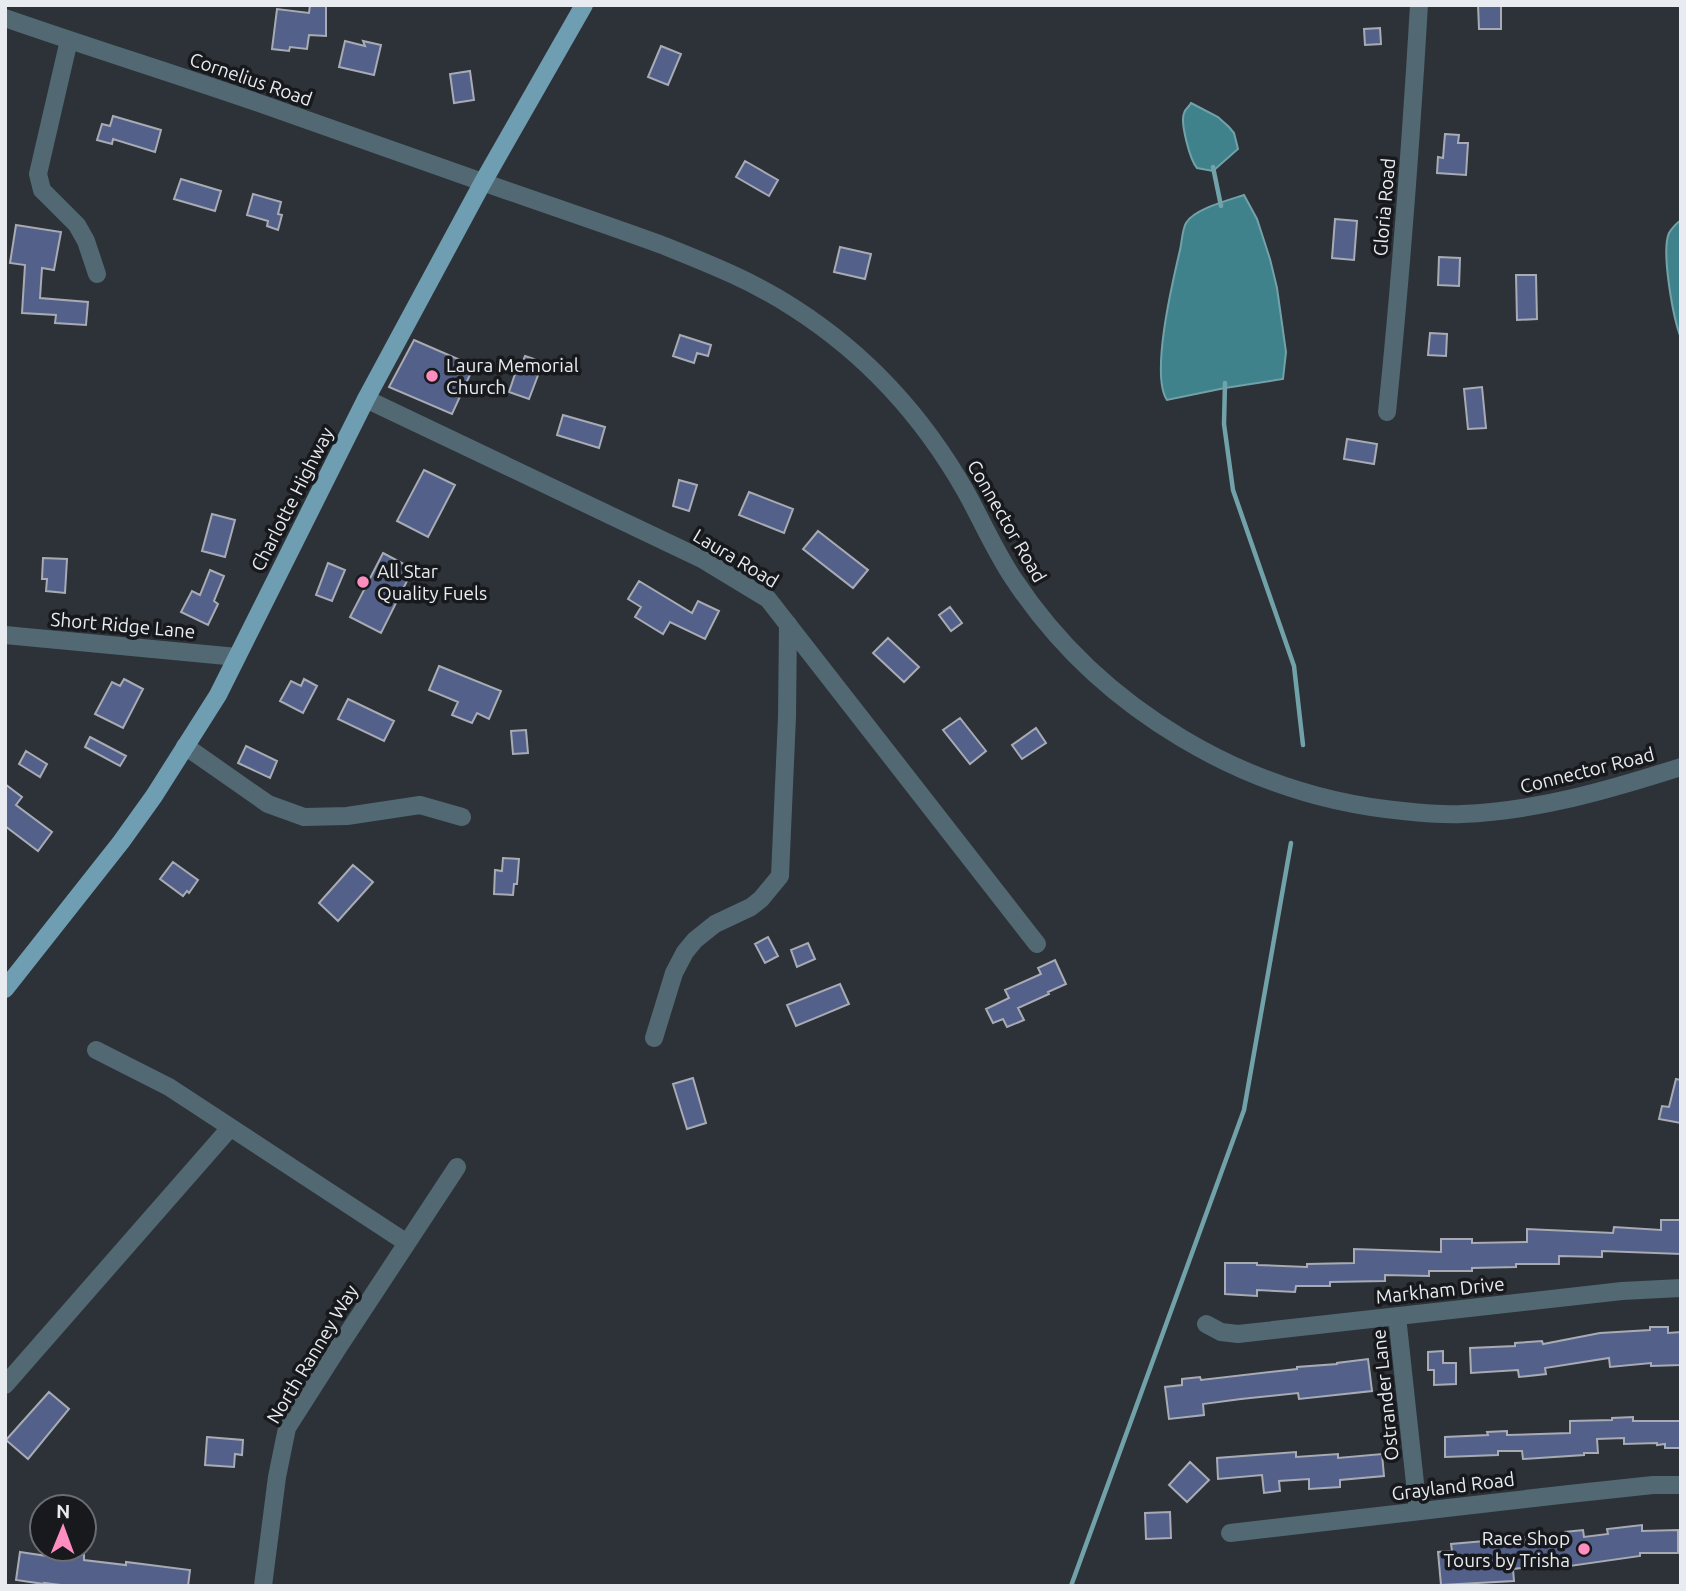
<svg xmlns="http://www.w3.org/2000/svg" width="1686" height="1591" viewBox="0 0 1686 1591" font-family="Ubuntu,sans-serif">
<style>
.water{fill:#40828b;stroke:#72a2a9;stroke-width:2}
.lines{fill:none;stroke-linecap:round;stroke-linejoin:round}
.stream{stroke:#72a2a9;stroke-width:4.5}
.building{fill:#53618a;stroke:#a8abb4;stroke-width:2}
.minor{stroke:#526872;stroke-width:18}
.major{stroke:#6f9db2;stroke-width:18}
.poi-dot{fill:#fd8ebf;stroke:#17191c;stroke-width:2.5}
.labels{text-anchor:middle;stroke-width:7;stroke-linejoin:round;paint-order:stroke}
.street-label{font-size:19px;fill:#e8ecf0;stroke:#17191c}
.poi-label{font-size:19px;fill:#e8ecf0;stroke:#17191c;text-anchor:start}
</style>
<rect width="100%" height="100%" fill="#2c3237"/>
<path class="water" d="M1191,103L1218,117L1229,127L1234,133L1238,149L1213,171L1197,168C1190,160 1180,123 1184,113C1185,109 1189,107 1191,103Z
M1244,195L1257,219L1270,259L1277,288L1286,352L1283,379L1225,388L1167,400C1150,375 1173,280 1180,250C1182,242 1182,230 1186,223C1194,209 1229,200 1244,195Z
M1681,220V338C1673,318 1661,251 1669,233C1672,228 1677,223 1681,220Z"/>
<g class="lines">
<path class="stream" d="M1213,167L1221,206
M1225,383L1224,424L1233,490L1294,666L1303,745
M1071,1586L1244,1110L1291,843"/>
</g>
<path class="building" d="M310,5H326V36L309,35L307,49L290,47L289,51L272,49L277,9L309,13Z
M1478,5H1501V29H1479Z
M1380,28L1381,44L1365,45L1364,29Z
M345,41L365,46L363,41L381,45L374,75L339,67Z
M661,46L681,54L668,85L648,77Z
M470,71L474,100L454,103L450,74Z
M113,116L161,130L155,152L113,139L112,144L97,140L102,124L110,126Z
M1445,134L1459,135L1458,143H1468L1466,175L1437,173L1438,157L1443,158Z
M745,161L778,180L769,196L736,177Z
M181,179L221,191L215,211L174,199Z
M253,194L281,202L278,214L282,215L278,230L267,226L268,221L247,215Z
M1335,219L1357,221L1354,260L1332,258Z
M16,225L61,232L54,270L42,268L40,298L88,302L86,325L55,323L56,315L22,313L25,265L10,263Z
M840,247L871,254L865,279L834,272Z
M1439,257L1460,258L1459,286L1438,285Z
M1516,275H1536L1537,319L1517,320Z
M1430,333L1447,334L1446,356L1428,355Z
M680,335L711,345L708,356L697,353L694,363L673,356Z
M414,340L474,366L452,414L389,387Z
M525,356L543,362L529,399L509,392L516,371L519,372Z
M1482,387L1486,428L1468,429L1464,389Z
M563,415L605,427L599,448L557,435Z
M1347,439L1377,444L1374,464L1344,459Z
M424,470L455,485L428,537L397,521Z
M679,480L697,485L689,511L673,506Z
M749,492L793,509L784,533L739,515Z
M212,514L235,520L225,557L202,551Z
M818,531L868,570L853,588L803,549Z
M383,553L413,569L381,633L350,617Z
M43,558L67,559L65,593L46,591L47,579H42Z
M328,563L345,570L332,601L316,595Z
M210,570L224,576L214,601L218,604L208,625L181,612L192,591L200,595Z
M639,581L692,613L698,601L719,611L705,639L670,622L663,634L635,617L641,607L628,599Z
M950,607L962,623L951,631L939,615Z
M888,638L919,667L904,682L873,653Z
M439,666L501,691L489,719L477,713L472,723L452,715L458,702L429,690Z
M124,679L143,689L123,728L95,714L112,682L120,686Z
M304,679L317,686L303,713L280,701L291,681L301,686Z
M348,699L394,721L384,741L338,719Z
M960,718L986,751L970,764L943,730Z
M1036,728L1046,743L1022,759L1012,745Z
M526,730L528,753L513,754L511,731Z
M90,737L126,756L120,766L85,747Z
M246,746L277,761L270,778L238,763Z
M26,751L47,764L40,777L19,764Z
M5,784L22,797L16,805L52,832L38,851L5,826Z
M503,858L519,859L517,884H514L513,895L494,894L495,870L502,871Z
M173,862L198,880L189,893L187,891L183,896L160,879Z
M353,865L373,882L338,921L319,903Z
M768,937L778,956L765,963L755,944Z
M808,943L815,959L797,967L791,950Z
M1055,960L1066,984L1048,992L1049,994L1018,1008L1024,1020L1007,1027L1003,1019L993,1023L986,1009L1009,998L1005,990L1041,974L1038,968Z
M840,984L849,1004L796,1026L787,1005Z
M693,1078L706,1123L687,1129L673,1084Z
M1676,1079L1681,1080V1123L1659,1119L1662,1106L1669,1107Z
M1661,1220H1681V1254L1602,1251V1257L1559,1256V1264H1516V1267L1472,1268V1271H1429V1276L1385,1275V1281L1330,1282V1286H1296L1295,1292L1257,1290V1296L1225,1294V1263H1257V1265L1307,1267V1264L1354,1263V1249L1441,1252V1239H1472V1243L1527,1242V1229L1613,1233L1614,1227L1661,1230Z
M1650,1327H1668V1333L1681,1332V1365L1651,1366V1363L1610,1367L1609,1358L1545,1368L1546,1374L1519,1377L1518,1370L1471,1373L1470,1348L1515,1346V1343L1528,1342L1542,1341L1543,1344L1600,1333L1650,1330Z
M1443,1351V1363H1456V1384L1434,1385V1370H1428V1352Z
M1368,1359L1372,1391L1299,1399L1298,1393L1241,1399L1203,1404L1204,1415L1169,1419L1165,1387L1182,1385V1379L1200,1377L1201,1380L1297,1369V1367L1337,1364V1363Z
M49,1392L69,1409L28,1459L6,1440Z
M1633,1417V1421H1681V1448H1665V1444L1657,1445V1443L1624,1444V1438L1597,1439L1598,1453H1584V1455L1523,1459L1522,1451H1498V1455L1445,1457V1437L1488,1435L1487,1432L1507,1431V1435L1570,1433V1421L1612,1420V1418Z
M207,1437L243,1440L242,1455L235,1454L234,1467L205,1465Z
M1296,1452V1457L1338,1454V1458L1382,1454L1384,1476L1340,1480V1487L1309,1489V1479L1279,1481L1280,1491L1264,1493L1262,1475L1218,1479L1217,1458Z
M1190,1462L1209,1480L1187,1502L1169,1485Z
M1170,1512L1171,1538L1146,1539L1145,1513Z
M1642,1525V1531L1678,1530V1553H1640V1556L1570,1566L1569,1563L1513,1569L1514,1581L1441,1585L1438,1552L1452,1551L1451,1544L1496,1540L1497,1546L1525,1544L1524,1537L1538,1535L1539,1540L1566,1538L1565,1532L1583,1530L1584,1537L1608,1534L1607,1529Z
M20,1552L54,1557L55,1552L84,1555V1560L126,1565V1562L190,1570L188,1586H69L44,1583V1584L16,1580Z"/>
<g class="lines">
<path class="minor" d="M5,18C88,47 172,73 256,102C339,131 422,160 505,190C557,208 610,226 662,245C707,263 753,281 794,308C866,354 924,418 966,492C982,521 995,551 1013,578C1099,709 1248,797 1403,811C1422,813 1442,815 1462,814C1537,811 1609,790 1681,767
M69,40L38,174L42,190L77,225L86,241L97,274
M366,399L702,559L768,599L1037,944
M1387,412C1401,276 1411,141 1419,5
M5,635L237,657
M185,746L268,804L304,817L347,816L420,805L462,817
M654,1038L674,973L685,952L695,940L715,924L751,907L761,899L780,876L787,717L788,624
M96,1050L169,1087L407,1243
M1397,1316L1418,1511
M1206,1324L1221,1332L1238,1334L1622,1291L1681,1288
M5,1385L230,1128
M1230,1533L1569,1494L1653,1485H1681
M263,1586L277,1477L287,1428L338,1348L457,1167"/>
<path class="major" d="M5,989L121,842L154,796L218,695L366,399L483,182L584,5"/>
</g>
<g class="poi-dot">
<circle cx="432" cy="376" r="7"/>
<circle cx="363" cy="582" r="7"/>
<circle cx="1584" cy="1549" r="7"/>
</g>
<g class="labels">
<g class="street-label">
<text transform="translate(251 79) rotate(19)" y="7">Cornelius Road</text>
<text transform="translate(1384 207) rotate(-85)" y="7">Gloria Road</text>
<text transform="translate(292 499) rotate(-63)" y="7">Charlotte Highway</text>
<text transform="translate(1007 521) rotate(60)" y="7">Connector Road</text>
<text transform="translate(736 558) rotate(31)" y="7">Laura Road</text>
<text transform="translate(123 625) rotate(5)" y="7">Short Ridge Lane</text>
<text transform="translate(1587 770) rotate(-14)" y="7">Connector Road</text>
<text transform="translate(1440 1290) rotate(-6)" y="7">Markham Drive</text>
<text transform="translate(312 1354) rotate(-59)" y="7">North Ranney Way</text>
<text transform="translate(1385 1395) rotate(-96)" y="7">Ostrander Lane</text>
<text transform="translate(1453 1486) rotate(-7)" y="7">Grayland Road</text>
</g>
<g class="poi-label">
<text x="446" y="372">Laura Memorial<tspan x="446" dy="22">Church</tspan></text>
<text x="377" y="578">All Star<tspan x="377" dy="22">Quality Fuels</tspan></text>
<text x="1570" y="1545" text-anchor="end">Race Shop<tspan x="1570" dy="22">Tours by Trisha</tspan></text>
</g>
</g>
<rect width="1686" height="1591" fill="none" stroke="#e8ecf0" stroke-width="14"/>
<g transform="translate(63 1528) rotate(1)"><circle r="33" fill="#17191c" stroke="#6b6d71" stroke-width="2"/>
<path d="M0-5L12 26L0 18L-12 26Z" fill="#fd8ebf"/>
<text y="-10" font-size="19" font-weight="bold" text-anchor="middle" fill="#e8ecf0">N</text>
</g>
</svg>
